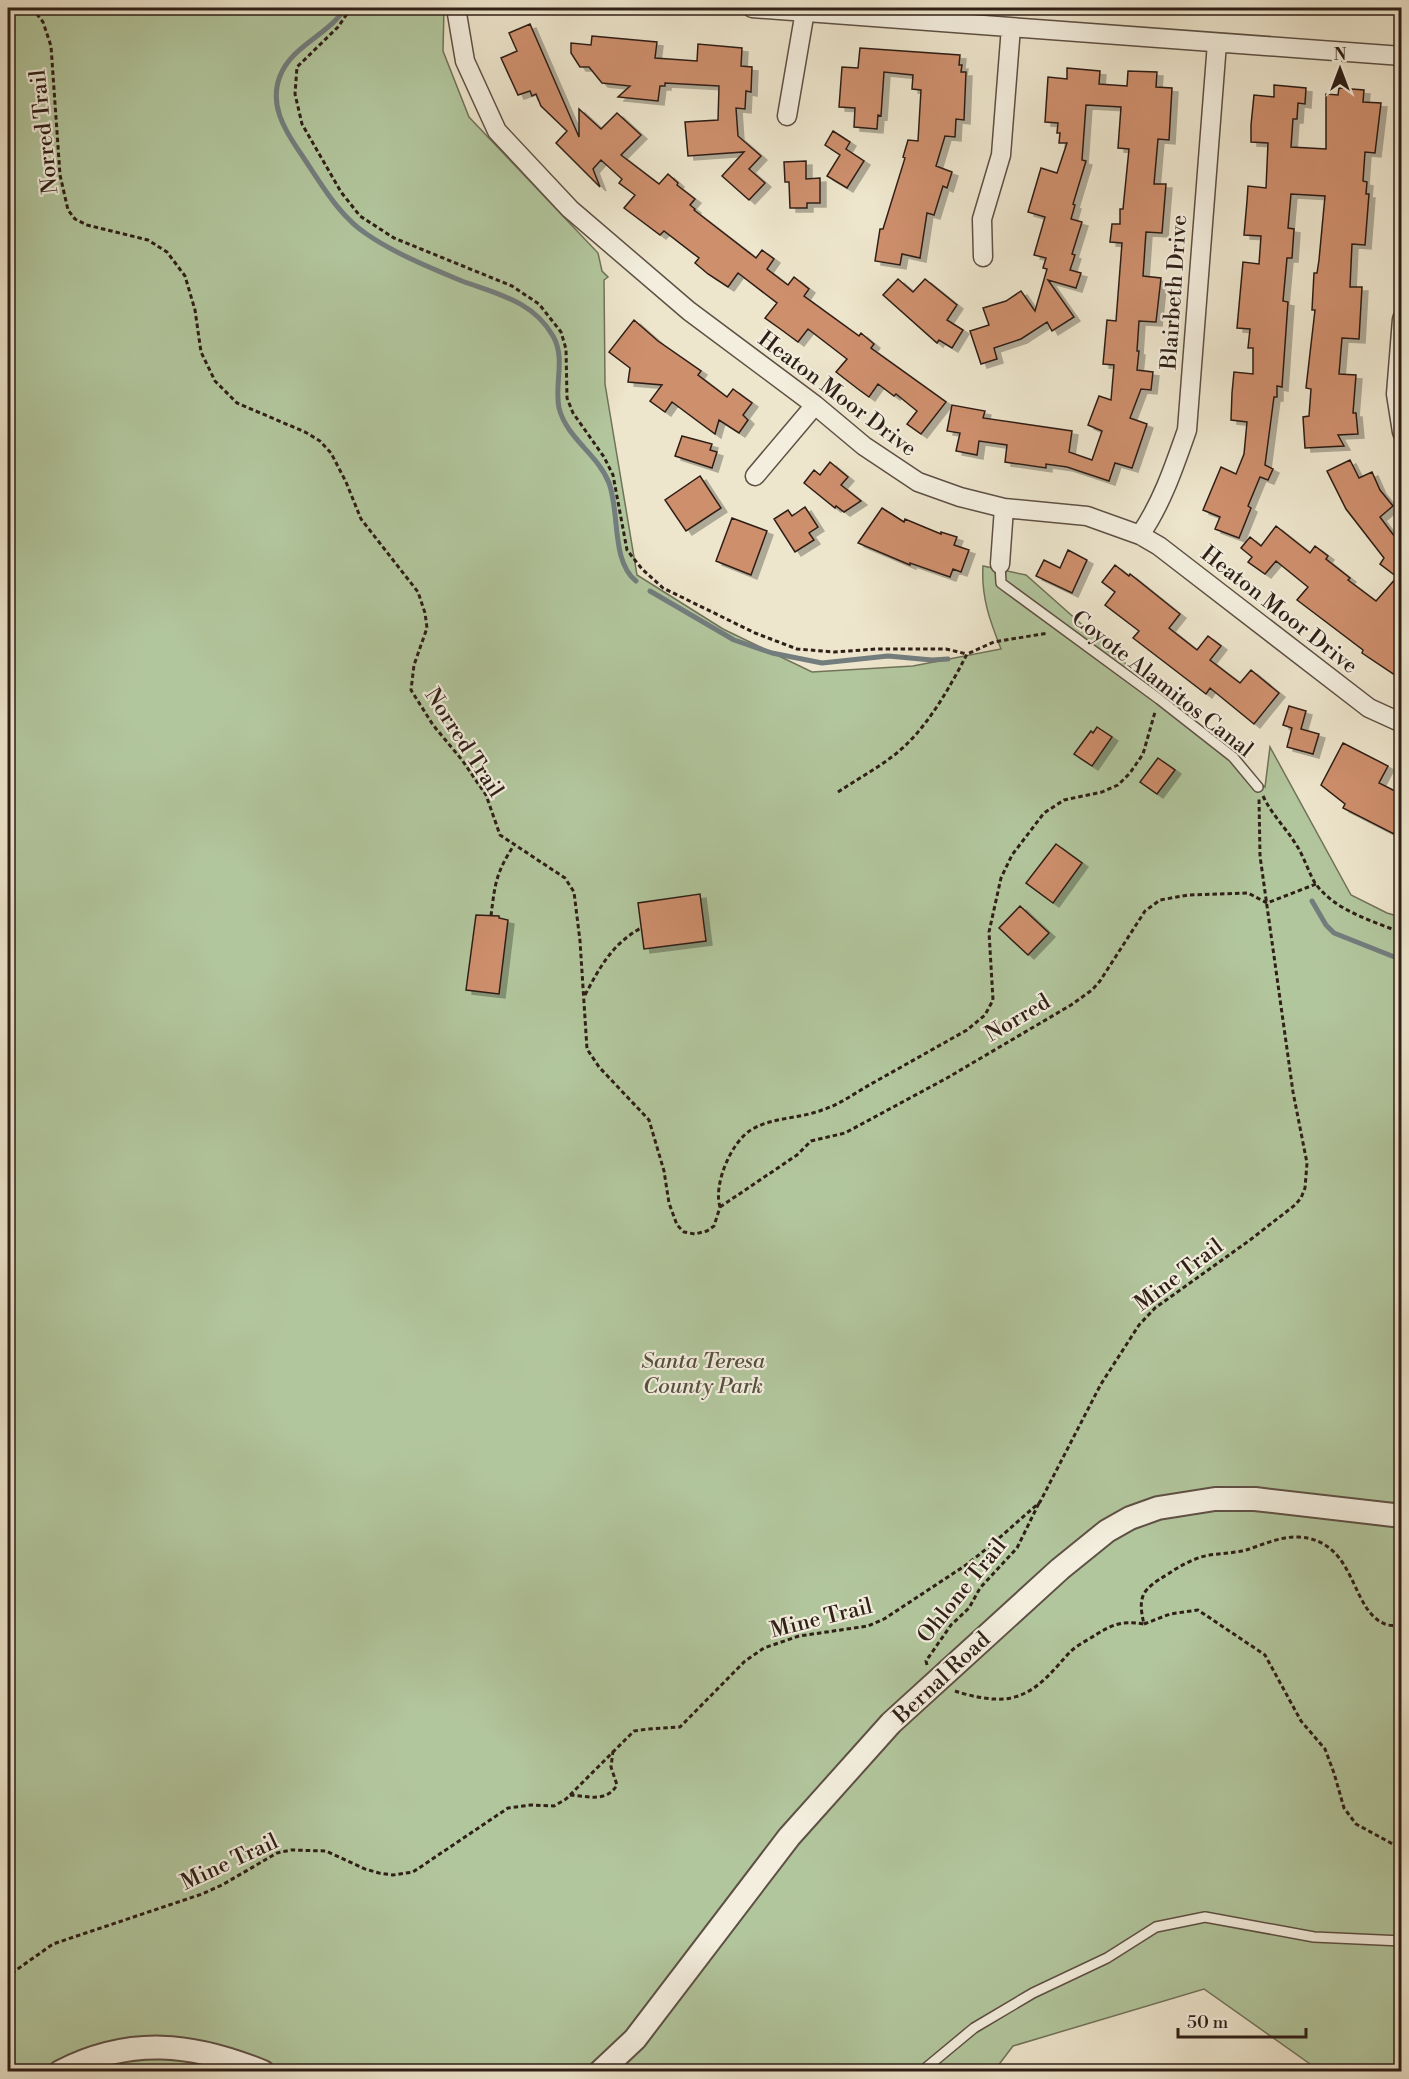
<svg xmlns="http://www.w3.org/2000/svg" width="1409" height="2079" viewBox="0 0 1409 2079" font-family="'Libre Bodoni',serif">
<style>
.green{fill:#b2c69d;stroke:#70725a;stroke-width:1.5}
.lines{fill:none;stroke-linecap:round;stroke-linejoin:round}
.stream{stroke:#737d7e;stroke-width:5}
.building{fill:#ce8f6d;stroke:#2f1f17;stroke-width:1.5;filter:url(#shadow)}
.service-casing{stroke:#5e5044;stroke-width:12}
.minor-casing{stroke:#5e5044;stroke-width:21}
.tertiary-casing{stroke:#5e5044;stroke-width:26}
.path{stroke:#2f1f17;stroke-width:3;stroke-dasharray:4.5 3;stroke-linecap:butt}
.service{stroke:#f3eede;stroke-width:9}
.minor{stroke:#f3eede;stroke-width:18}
.tertiary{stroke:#f3eede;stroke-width:22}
.labels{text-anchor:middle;stroke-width:4.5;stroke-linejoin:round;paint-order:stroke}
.street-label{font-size:22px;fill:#2f1f17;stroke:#f3eede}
.park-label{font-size:22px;font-style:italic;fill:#56513f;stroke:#f3eede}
</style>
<defs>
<filter id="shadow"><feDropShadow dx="6" dy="4" stdDeviation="0" flood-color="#0004"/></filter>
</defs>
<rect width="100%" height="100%" fill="#ede5cc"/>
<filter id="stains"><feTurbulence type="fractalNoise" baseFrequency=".00333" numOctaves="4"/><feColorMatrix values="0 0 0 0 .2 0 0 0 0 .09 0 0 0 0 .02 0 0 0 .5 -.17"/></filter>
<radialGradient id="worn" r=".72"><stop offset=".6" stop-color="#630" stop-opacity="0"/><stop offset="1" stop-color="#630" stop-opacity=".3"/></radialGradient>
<path class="green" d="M8,8H444L443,51L469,117L598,253L602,271L608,277L604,280L605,384L637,575L723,629L812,672L913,666L1001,649C990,621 981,597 983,566L1026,575L1265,787L1270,747L1351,895L1387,913L1401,917V2071H1320L1204,1989L1013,2046L994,2071L8,2072Z"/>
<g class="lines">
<path class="stream" d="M345,8C329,35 292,45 280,76C269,104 284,129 299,151C319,180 338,216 368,235C396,254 431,268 462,281C497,294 533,301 553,336C566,359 554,383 559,408C567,439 598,454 609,483C620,513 611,561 636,581
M650,591L734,640L772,653L822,663L888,656L932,660L948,659
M1312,901L1326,925L1334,933L1402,960"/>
</g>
<path class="building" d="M530,24L579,137V109L601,129L617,113L641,135L621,155L659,184L668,174L678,183L677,185L695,199L690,205L695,209L694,210L756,258L762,250L774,259L767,269L788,285L794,277L809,289L804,296L859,336L861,333L874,344L871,348L946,402L921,434L907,424L917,411L896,394L894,396L878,384L869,397L858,389L836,372L847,359L808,329L798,342L779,328L765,318L777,303L738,273L728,287L708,274L695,263L699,258L664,231L660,235L624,208L635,195L619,183L622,179L601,160L593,169L600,187L556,143L567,131L541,106L536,94L532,96L530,91L518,95L501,58L517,51L509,33Z
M592,36L657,42L655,58L697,61L698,44L742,48L741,66L752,67L751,92L746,91L745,109L736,108L738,136L761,156L749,169L765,183L749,200L722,176L744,152L688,156L685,122L718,120L719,86L665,83V86H660L658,101L618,97L630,86L602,83L589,67H580L571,53V43L591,45Z
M860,48L960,55L959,65H962L961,72H966L964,120L956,119L955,137L945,136L936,166L952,172L947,188L943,186L934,215L927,213L920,258L902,254L900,265L875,261L880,229H883L905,158L903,157L908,140L918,141L921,90L912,89L913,75L884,72L881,116L878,115L877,129L854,127L855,108L839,107L842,67L858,68Z
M1067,68L1100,71L1099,84L1127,86L1128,71L1157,72L1156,87L1172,88L1169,140L1158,139L1154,184H1166L1162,233L1146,232L1143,276L1161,278L1156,322L1139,321L1137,351H1139L1137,370L1153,372L1151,390L1141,389L1130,418L1147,424L1132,468L1115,463L1109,481L1067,467L1046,464V468L1005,462L1007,445L979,441L977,455L956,451L960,433L947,431L952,405L985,411L983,418L1072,431L1069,452L1092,460L1102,431L1088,425L1099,396L1111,400L1114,365L1103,364L1107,320L1116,321L1122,243L1110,242L1112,224H1120V209H1123L1129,149L1118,148L1121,107L1086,105L1082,160L1086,161L1073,204L1075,205L1071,219L1082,222L1072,254L1075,255L1070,270L1081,273L1076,288L1048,280L1074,317L1052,331L1047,322L1021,339L994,348L997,359L981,364L970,331L989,325L983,308L1006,301L1021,291L1035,311L1047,269L1043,268L1046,258L1034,255L1045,217L1028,212L1041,168L1057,173L1067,143H1059L1060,133H1057L1058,123L1045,122L1048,77L1067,79Z
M1274,85L1306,88L1305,104L1298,103L1297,119H1293L1291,147L1326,149V94L1338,95L1339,88L1364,90L1363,102L1381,103L1375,153L1365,152L1363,181L1367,182L1366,194H1369L1365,245L1352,244L1350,287H1362L1359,339L1342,338L1339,374L1356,375L1353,413H1356L1358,434L1338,435L1344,446L1305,448L1303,417L1309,416L1311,389L1306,388L1315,310H1312L1314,273H1317L1319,260L1325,196L1291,194L1288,228L1294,229L1292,258H1287L1283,301L1288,302L1282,387L1277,386V397H1274L1265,465L1273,469L1268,480L1260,477L1248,506L1251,508L1239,538L1215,529L1220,517L1203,510L1221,467L1236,474L1244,454L1247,422L1231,420L1232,393L1234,372L1253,374V348H1248L1250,329L1237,328L1243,262L1259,264L1261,236L1244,235L1247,201L1248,186L1266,188L1268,143L1251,142V125L1254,95L1274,97Z
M833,131L850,142L846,149L864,161L847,188L827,176L840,155L825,145Z
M806,161V179L820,178V203H807V208H790L789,182H785L784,162Z
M898,279L913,292L925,279L957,305L947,320L963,330L952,348L939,340L937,343L883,295Z
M634,320L658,341L701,371L698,375L727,397L733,389L752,403L743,415L748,420L739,433L719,420L715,434L672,402L665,412L650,401L662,385L628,382L630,368L609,352Z
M682,436L712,444L710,450L717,452L712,468L675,456Z
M1350,460L1359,478L1372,472L1380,490L1393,506L1380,517L1401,545V679L1362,653L1363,650L1297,600L1308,587L1276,561L1265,574L1248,562L1252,557L1241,548L1250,537L1261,546L1276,526L1310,553L1315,546L1328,556L1326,559L1350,578L1348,580L1376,601L1397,577L1380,564L1384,558L1346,509L1327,471Z
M830,462L848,477L841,485L861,501L844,512L836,506L835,508L804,483L814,470L820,475Z
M700,476L721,508L686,531L665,500Z
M805,507L818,527L809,533L814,540L795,552L774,519L788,510L792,516Z
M882,508L904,522L905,519L941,534V532L957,537L954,545L969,550L961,572L953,569L950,577L910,563V565L858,543Z
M732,518L767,531L751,575L716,561Z
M1068,550L1087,560L1072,593L1036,576L1044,560L1060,568Z
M1115,565L1129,576L1130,574L1180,614L1169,628L1197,650L1208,636L1221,646L1210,660L1240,683L1251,670L1279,693L1254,724L1210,688L1206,694L1133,638L1139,631L1105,605L1115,592L1102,582Z
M1289,706L1306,711L1301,729L1319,734L1313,754L1287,747L1292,728L1283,725Z
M1097,727L1112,737L1092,766L1074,754L1091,731L1093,733Z
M1343,743L1388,766L1379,783L1401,794V834L1395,831L1394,834L1343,808L1345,804L1321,785Z
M1158,758L1175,770L1157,794L1140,782Z
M1056,844L1082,863L1053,903L1026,883Z
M700,894L706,941L644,949L638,903Z
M1020,906L1049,933L1028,955L999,928Z
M476,915L499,916V918L508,920L499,994L466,990Z"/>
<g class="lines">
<g class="service-casing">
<path id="service" d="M1000,564L1001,583L1159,699L1233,757L1258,787
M921,2072L974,2028L1033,1993L1107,1958L1156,1927L1205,1917L1314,1937L1402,1941"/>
</g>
<g class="minor-casing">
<path id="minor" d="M456,8L465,61L497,131L570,209L689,311L815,405L864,446L918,482L960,497L1004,508L1087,516L1140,535L1159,546L1369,708L1402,723
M752,8L1402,56
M787,116L805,11
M983,257L982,219L1001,155L1011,27
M1402,319L1396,394L1402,432
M755,476L815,405
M1140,535C1162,503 1174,467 1187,430L1217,43
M1000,564L1004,508"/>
</g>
<g class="tertiary-casing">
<path id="tertiary" d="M60,2072C130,2036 193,2043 263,2072
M600,2072L635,2039L789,1837L891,1723L1060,1569L1107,1531L1130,1518L1158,1508L1215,1499H1255L1402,1516"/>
</g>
<path class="path" d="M32,8L43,22L51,46L60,175L68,210L75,219L87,225L148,240L167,252L185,276L195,310L201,352L215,381L237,403L305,432L320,441L331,453L346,482L361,519L418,592L425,613L427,628L414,665L411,690L433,725L462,760L486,795L500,835L565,878L574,892L580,941L587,1049L599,1067L649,1120L664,1171L669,1203L677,1225L684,1232L695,1234L707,1231L714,1226L720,1207
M351,8L338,27L297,67L295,94L302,124L341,192L360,216L394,238L512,286L539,304L561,332L566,349L567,398L573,413L604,457L613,475L627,550L642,569L663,588L755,633L797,649L834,652L876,649H946L967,654
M838,792C856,780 876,769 893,756C925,732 949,689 967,654L994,642L1048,633
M1263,796C1272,815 1286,828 1297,846C1304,857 1308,871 1315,883C1335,911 1371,920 1402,933
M491,916C495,883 496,873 514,845
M585,995C600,967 612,944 641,928
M720,1207C713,1185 731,1142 751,1130C772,1117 799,1119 822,1110C839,1105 855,1093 871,1084C903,1066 935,1048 967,1030L985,1015L993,1000L989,932L1001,878L1012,855L1044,813L1064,800L1102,792L1118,785L1130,773L1143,754L1155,712
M720,1207L797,1155L811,1141L845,1133L947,1078L1071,1005L1092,990L1100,981L1145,911L1160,900L1188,895L1248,893L1267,903L1316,884
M1144,1624L1170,1614L1198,1610L1265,1655L1301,1721L1325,1749L1334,1773L1344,1808L1356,1824L1402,1849
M927,1665L926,1661L951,1625L969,1608L980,1588L1017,1548L1039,1503
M955,1691C973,1697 1000,1703 1018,1696C1041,1688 1054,1669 1070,1652C1075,1647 1082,1643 1089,1639C1110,1626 1118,1620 1144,1624C1137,1595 1143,1589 1168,1574C1178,1567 1189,1561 1201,1557C1215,1553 1231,1554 1246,1550C1262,1545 1281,1536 1299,1537C1359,1541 1349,1614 1388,1625C1392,1626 1397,1625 1402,1625
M570,1795C588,1796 606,1803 617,1785L611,1767L613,1751
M8,1980L12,1973L53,1944L202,1894L222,1885L277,1853L291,1850L326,1851L365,1869L379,1873L393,1875L413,1872L508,1808L531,1805L554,1806L566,1799L634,1731L648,1729L680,1727L745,1661L764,1648L799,1636L868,1626L884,1619L966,1565L990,1546L1040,1502L1101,1384L1139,1325L1155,1308L1250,1240L1295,1205L1301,1198L1305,1188L1307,1163L1293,1092L1260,856L1259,798"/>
<use href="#service" class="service"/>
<use href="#minor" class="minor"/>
<use href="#tertiary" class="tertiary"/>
</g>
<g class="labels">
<g class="street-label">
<text transform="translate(43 132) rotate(-96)" y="8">Norred Trail</text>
<text transform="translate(1173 292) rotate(-86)" y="8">Blairbeth Drive</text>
<text transform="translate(838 393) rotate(37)" y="8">Heaton Moor Drive</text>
<text transform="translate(1280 609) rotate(38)" y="8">Heaton Moor Drive</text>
<text transform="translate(1163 683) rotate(38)" y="8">Coyote Alamitos Canal</text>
<text transform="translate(465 742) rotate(57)" y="8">Norred Trail</text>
<text transform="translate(1017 1017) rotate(-31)" y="8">Norred</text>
<text transform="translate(1178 1274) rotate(-37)" y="8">Mine Trail</text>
<text transform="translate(961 1590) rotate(-51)" y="8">Ohlone Trail</text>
<text transform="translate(821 1617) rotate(-14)" y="8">Mine Trail</text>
<text transform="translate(941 1677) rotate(-43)" y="8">Bernal Road</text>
<text transform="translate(229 1861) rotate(-25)" y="8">Mine Trail</text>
</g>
<g class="park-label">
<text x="703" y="1368">Santa Teresa<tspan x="703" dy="25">County Park</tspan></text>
</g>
</g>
<rect width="1409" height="2079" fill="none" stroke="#ede5cc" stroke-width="30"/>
<rect x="9" y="9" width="1391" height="2061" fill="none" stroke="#2f1f17" stroke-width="3"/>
<rect x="15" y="15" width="1379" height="2049" fill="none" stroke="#2f1f17" stroke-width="1.5"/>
<g transform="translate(1340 69)" stroke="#f3eede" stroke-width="4.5" paint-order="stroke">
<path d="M0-4.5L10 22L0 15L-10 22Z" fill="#2f1f17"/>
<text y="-9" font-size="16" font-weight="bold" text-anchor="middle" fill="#2f1f17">N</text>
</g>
<path d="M1178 2028v9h128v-9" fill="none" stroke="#2f1f17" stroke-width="3"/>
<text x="1187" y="2028" font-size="18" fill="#2f1f17" stroke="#f3eede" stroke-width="4.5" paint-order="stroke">50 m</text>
<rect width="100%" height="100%" filter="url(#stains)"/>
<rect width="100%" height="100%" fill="url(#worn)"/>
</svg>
